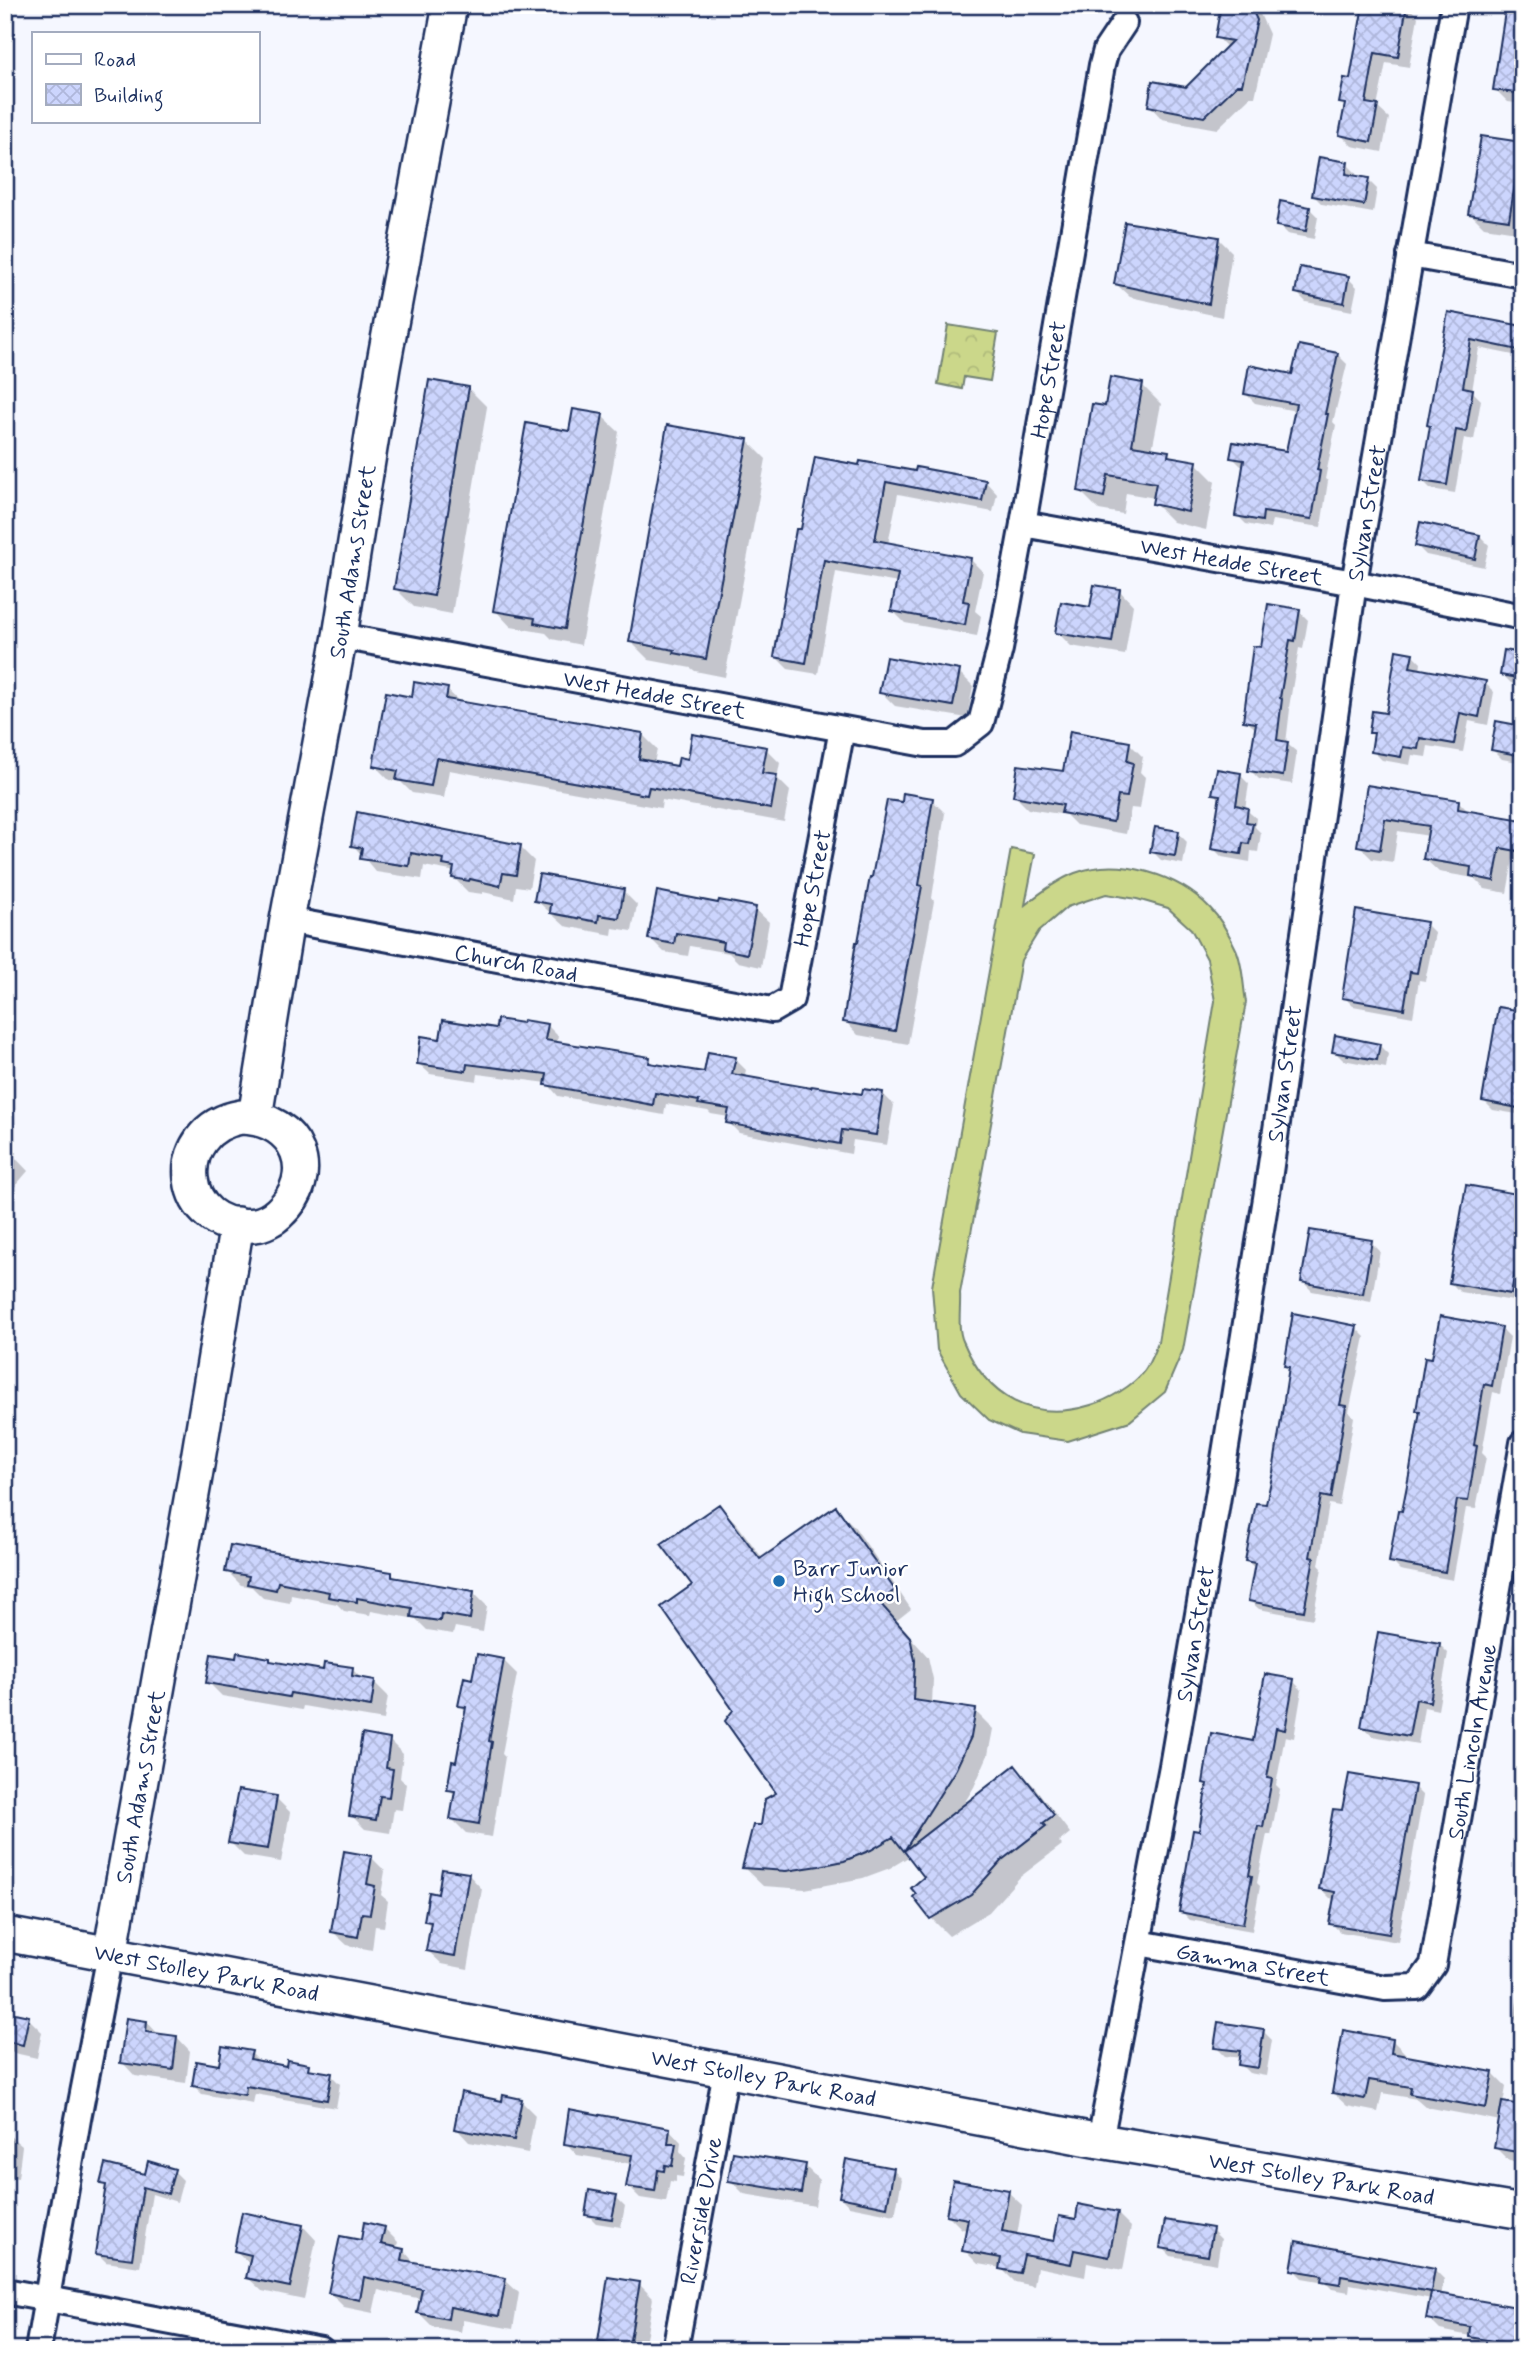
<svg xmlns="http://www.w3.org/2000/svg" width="1528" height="2355" viewBox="0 0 1528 2355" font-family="Mynerve,sans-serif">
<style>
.park{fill:url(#park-crowns);stroke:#738374;stroke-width:2}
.pitch{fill:#cbd78a;stroke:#738374;stroke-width:2;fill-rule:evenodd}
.shadow{fill:#0003}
.building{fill:url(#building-cross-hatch);stroke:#1b2f5e;stroke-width:2}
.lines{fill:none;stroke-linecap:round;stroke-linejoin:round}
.street-casing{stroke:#1b2f5e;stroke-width:30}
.secondary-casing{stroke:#1b2f5e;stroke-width:38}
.street{stroke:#fff;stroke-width:24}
.secondary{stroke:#fff;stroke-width:33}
.poi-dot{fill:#1f6fb2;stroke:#fff;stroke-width:2.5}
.labels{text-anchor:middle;stroke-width:5;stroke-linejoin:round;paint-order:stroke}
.street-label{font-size:23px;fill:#1b2f5e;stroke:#fff}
.poi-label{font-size:23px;fill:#1b2f5e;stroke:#fff;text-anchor:start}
</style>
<defs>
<pattern id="park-crowns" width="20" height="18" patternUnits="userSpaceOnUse" patternTransform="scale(1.75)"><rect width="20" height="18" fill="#cbd78a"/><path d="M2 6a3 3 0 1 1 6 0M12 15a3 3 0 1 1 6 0" fill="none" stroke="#aeb97a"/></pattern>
<pattern id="building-cross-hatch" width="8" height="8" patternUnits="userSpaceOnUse" patternTransform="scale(1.75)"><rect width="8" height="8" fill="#ccd5fd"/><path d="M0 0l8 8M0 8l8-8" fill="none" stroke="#afb7db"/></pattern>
</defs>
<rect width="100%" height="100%" fill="#f5f7ff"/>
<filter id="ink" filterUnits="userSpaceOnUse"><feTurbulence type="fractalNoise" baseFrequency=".0143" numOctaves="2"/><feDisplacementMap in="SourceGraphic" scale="14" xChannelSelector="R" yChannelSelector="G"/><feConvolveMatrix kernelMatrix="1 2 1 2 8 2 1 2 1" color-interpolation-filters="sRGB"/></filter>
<g filter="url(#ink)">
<path class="park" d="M948,325L998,333L990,381L964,377L962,389L938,384Z"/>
<path class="pitch" d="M1011,849L1035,854L1025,905C1040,893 1057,880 1075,873C1119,856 1179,875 1210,908C1220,918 1230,936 1236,949C1243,964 1243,986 1246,1002L1183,1350L1165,1392L1130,1421L1068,1441L1020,1434L989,1420L961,1393L937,1350L932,1287ZM1106,894L1137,899L1168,908L1191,929L1207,959L1215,1001L1158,1342C1154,1351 1150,1363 1144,1371C1133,1386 1108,1400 1091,1405C1032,1423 987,1398 963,1341C957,1328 961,1307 960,1293L1021,960L1039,931L1067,907Z"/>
<path class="shadow" d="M1219,5H1256L1269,34L1255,97H1250L1217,129L1162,119L1150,106L1186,89L1228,48L1217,37L1221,11Z
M1364,5H1407L1418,17L1409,67L1386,63L1377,107L1389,118L1382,152L1352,146L1341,135L1347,107L1341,102L1351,81Z
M1495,5H1523V104L1508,102L1495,89L1506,18Z
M1521,144L1523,146V233L1484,227L1470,213Z
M1347,164L1356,173L1355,178L1368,180L1377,189L1373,213L1322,204L1313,195Z
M1309,208L1318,217L1314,239L1287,234L1278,225Z
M1218,238L1232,252L1222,317L1130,297L1116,284Z
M1348,278L1357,287L1352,311L1306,302L1297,293Z
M1449,314L1523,328V357L1479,348L1472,391L1481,400L1474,440L1464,438L1455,493L1431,489L1422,480L1431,427L1429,425Z
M1338,355L1347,364L1333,422L1336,425L1325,479L1328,481L1321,527L1272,520L1270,529L1246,524L1237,515L1245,467L1241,466L1232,457L1287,453L1296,411L1255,403L1246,394L1294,376Z
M1142,385L1161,404L1152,450L1168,453L1174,459L1196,463L1215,482L1206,530L1173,522L1154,503L1155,498L1126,493L1123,514L1099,510L1080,491L1106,408Z
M468,388L487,407L452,614L414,607L396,589Z
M602,416L619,432L581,645L552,639L546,633L511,627L495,610L570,433Z
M747,440L766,459L725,677L695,671L691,668L649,660L631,642Z
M860,467L985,481L997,494L993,512L898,494L888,544L970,559L983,572L975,611L981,616L977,636L905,623L892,610L898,583L836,572L818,674L788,669L775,656L803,531Z
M1480,536L1489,545L1484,567L1426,555L1417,546Z
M1120,591L1133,605L1125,655L1071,646L1057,632Z
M1299,611L1308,620L1303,649L1299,648L1289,707L1290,709L1286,743L1297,752L1292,784L1259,779L1250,770L1257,730L1245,720L1263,649Z
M1412,654L1421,663L1420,671L1485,683L1494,692L1488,725L1469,721L1463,752L1428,746L1426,757L1412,755L1410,765L1382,760L1373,751L1375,737L1370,732L1387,715Z
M1523,655V685L1511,683L1502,674Z
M959,672L973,686L967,718L895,706L881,692Z
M447,690L461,703L643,735L657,749L654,763L679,768L690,761L766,749L780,763L777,778L790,791L784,822L662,800L661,808L449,770L444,798L412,793L401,782L389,780L375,766L413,699Z
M1523,728V763L1502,759L1493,750Z
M1129,743L1143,757L1140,772L1145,777L1140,809L1131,808L1126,834L1076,825L1066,815L1028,809L1015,796Z
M1240,775L1249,784L1245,809L1256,818L1255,827L1261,833L1258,852L1251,851L1250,862L1222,857L1213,848L1221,800L1214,793Z
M1368,787L1458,801L1470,813L1523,822V862L1513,860L1507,893L1485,889L1474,878L1439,872L1425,859L1429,836L1398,831L1393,862L1372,859L1359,846Z
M932,800L945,813L932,898L934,901L908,1044L858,1035L845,1021L874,879L903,804Z
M1178,833L1187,842L1183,864L1161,860L1152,851Z
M353,845L520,847L534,861L529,888L516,886L514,899L483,892V894L468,892L454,878V874L451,871L424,866L422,879L376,872Z
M623,891L637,905L632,931L613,928L612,935L565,926L536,900Z
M720,905L755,909L769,922L761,967L738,962L729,953L690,946L688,956L664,952L650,938Z
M1426,924L1435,933L1425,981L1419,980L1413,1017L1353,1006L1344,997Z
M1523,1013V1115L1493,1110L1484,1101Z
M524,1025H547L558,1036L557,1043L649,1059L656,1066L706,1074L735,1059L746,1070L744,1078L813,1090L864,1096L883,1094L894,1105L887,1145L853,1140L851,1154L739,1133L728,1122L729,1117L711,1114L708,1111L666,1104L664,1115L558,1096L547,1083L478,1074L477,1081L430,1074L418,1063L442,1041Z
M1379,1045L1388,1054L1386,1068L1343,1060L1334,1051Z
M5,1147L28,1171L5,1198Z
M1523,1197V1283L1519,1302L1460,1292L1451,1283Z
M1371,1242L1380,1251L1371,1302L1312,1291L1303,1282Z
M5,1257L13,1264L5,1273Z
M1356,1328L1365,1337L1349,1412L1354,1417L1339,1506L1329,1504L1319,1565L1322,1568L1313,1619L1259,1609L1250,1601L1256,1569L1247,1561L1267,1506L1290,1370L1286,1365Z
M1501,1328L1510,1337L1500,1394L1493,1392L1482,1453L1486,1457L1476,1509L1466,1508L1453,1580L1400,1570L1391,1561L1403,1513L1422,1414L1418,1410L1433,1360Z
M719,1506L737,1524L763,1559L835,1508L854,1526L911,1609L896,1621L928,1657L933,1679L932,1705L975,1711L993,1729L988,1755L974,1787L960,1810L1015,1767L1033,1785L1070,1833L1059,1842L1062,1845L1020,1877L989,1912L949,1936L931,1918L919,1895L927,1878L910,1856L890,1868L863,1878L805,1889L763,1886L744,1868L778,1793L736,1710L694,1586Z
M227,1571L391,1573L397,1579L473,1592L487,1606L483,1632L455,1627L453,1634L427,1630L416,1619L371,1611L370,1615L344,1611L337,1604L291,1595L290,1603L263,1598L252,1587L241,1585Z
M1523,1584V1664L1511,1652Z
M1439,1644L1448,1653L1438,1710L1424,1707L1418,1744L1372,1736L1363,1727Z
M270,1659L274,1663L325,1672L352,1669L363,1680L374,1682L388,1696L384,1720L303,1706L302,1710L222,1696L208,1682Z
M503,1660L517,1674L502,1754L505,1757L492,1837L466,1833L452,1819L456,1796L449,1789L458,1764L467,1712L460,1705L473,1681Z
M1293,1681L1302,1690L1294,1738L1285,1736L1276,1785L1280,1789L1271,1835L1267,1834L1257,1883L1260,1886L1252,1931L1190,1920L1181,1911L1200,1833L1208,1786L1205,1782L1255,1743Z
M389,1740L403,1754L400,1778L406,1784L402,1810L394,1809L390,1833L365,1829L351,1815Z
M1414,1787L1423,1796L1398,1942L1340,1932L1331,1923L1335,1899L1330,1898L1321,1889L1344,1812Z
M276,1798L290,1812L281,1862L244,1856L230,1842Z
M371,1857L385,1871L381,1895L388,1901L384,1927L375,1926L372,1950L347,1945L333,1932Z
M469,1875L482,1889L468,1969L442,1964L428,1951L432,1927L426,1921Z
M1523,1968V2027L1514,2018Z
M5,2013L28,2018L42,2032L37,2058L5,2051Z
M147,2022L159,2035L177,2037L190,2051L186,2083L135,2076L122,2062Z
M1263,2031L1272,2040L1266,2076L1249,2073L1240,2064L1241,2058L1225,2056L1216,2047Z
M1393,2041L1406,2054V2058L1492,2073L1506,2087L1503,2104L1523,2107V2163L1509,2161L1496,2148L1501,2121L1426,2107L1417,2099L1382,2093L1378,2112L1347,2106L1333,2093Z
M251,2053L260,2062L288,2068L308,2066L314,2072L331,2075L340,2084L336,2108L255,2094L253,2103L202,2094L193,2085Z
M521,2101L535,2115L528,2153L469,2142L456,2128L503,2103Z
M670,2130L681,2142L680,2151L686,2158L683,2177L676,2176V2182L670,2181L666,2202L640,2198L628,2186L632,2164L577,2155L566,2143Z
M5,2132L22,2146L18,2178L5,2176Z
M805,2166L819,2180L815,2206L744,2194L730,2180Z
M893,2170L902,2179L895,2215L849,2206L840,2197Z
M174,2171L183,2180L177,2202L152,2194L140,2267L106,2262L97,2253L107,2188L102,2183Z
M1008,2192L1022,2205L1017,2236L1055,2243L1077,2221L1117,2213L1131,2227L1123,2270L1087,2263L1085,2277L1037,2267L1034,2286L1015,2282L1001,2268L978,2264L964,2250L968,2230L962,2229L948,2215Z
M616,2197L625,2206L621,2227L596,2223L587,2214Z
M5,2209L8,2211L5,2229Z
M303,2226L316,2240L304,2300L262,2291L248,2278L251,2265L236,2251Z
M384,2228L398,2242L396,2249L403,2250L417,2265L505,2280L519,2293L513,2329L463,2320L461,2332L433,2327L419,2313L422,2299L378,2290L373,2313L344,2307L330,2293L362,2242Z
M1212,2230L1221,2239L1217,2264L1171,2256L1162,2247Z
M1293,2269L1435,2270L1444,2279L1441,2296L1523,2310V2350L1483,2348L1470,2336L1440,2330L1428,2318L1432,2299L1350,2284L1349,2292L1332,2289L1325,2282L1302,2278Z
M639,2284L653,2298L644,2350H609L599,2340Z"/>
<path class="building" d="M1221,5H1250L1257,20L1242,85H1237L1204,117L1148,106L1152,81L1186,87L1232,41L1215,38Z
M1363,5H1407L1398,57L1375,53L1366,103L1378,105L1371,142L1339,135L1345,104L1339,103L1344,78L1350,79Z
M1506,5H1523V94L1493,90Z
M1481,136L1522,142L1509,220L1468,214Z
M1319,157L1348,162L1346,174L1369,178L1364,205L1312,196Z
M1280,201L1310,207L1306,231L1276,226Z
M1125,222L1219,237L1209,304L1114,284Z
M1300,267L1349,276L1344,303L1295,293Z
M1448,312L1523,326V351L1471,340L1463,387L1473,389L1466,432L1456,430L1447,485L1421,481L1430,426L1427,425Z
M1299,345L1338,353L1325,414H1328L1317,470L1320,471L1312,519L1263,512L1262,521L1235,516L1244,460L1230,458L1233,442L1286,451L1296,404L1244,394L1249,365L1292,374Z
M1110,377L1143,383L1132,445L1169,451L1168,456L1197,461L1188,512L1152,504L1156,483L1108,475L1104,497L1078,491L1092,404L1105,406Z
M429,380L469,387L434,596L394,589Z
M573,409L603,414L565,629L534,623L535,618L493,611L526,423L569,431Z
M667,425L748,439L706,659L674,653L675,650L629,642Z
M815,457L859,465L860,461L915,471L916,467L986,480L982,501L886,482L875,540L971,558L963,601L969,602L965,625L891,611L898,574L824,560L806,663L774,657L796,529H801Z
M1420,522L1480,535L1475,559L1415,546Z
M1094,585L1120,589L1112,642L1055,633L1061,602L1090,607Z
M1268,604L1300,609L1295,641L1290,640L1280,698L1282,699L1277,740L1288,742L1283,776L1248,771L1256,723L1243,721L1253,646L1261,647Z
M1396,650L1413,653L1410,667L1486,681L1479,717L1460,713L1454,744L1420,738L1418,749L1403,747L1401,757L1371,752L1374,733H1369L1372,711L1386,713Z
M1504,650L1523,653V679L1500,675Z
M886,657L960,670L953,706L879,693Z
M414,682L448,688L446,699L643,733L639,759L677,766L679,757L688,759L692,734L767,747L762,773L777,775L771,809L649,787L647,795L436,758L431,786L396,780L398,771L373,766L386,692L412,697Z
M1496,721L1523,726V756L1491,750Z
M1070,731L1130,742L1127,761L1133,763L1127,797L1118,796L1113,822L1061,813L1063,805L1013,796L1018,765L1063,771Z
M1217,769L1241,773L1236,805L1248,808L1246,822L1253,823L1249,844L1243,843L1241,854L1211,849L1220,795L1212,794Z
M1367,785L1459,800L1458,809L1523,820V852L1500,848L1494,881L1470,876L1471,867L1423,859L1429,826L1385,819L1380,850L1357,846Z
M903,793L933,798L919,885L922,886L895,1031L843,1022L856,942H858L870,877H872L887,800L902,802Z
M357,812L521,845L516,875L503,873L500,886L470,879L469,881L452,878L454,867L443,865L444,859L411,853L409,866L360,859L362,848L351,846Z
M1155,827L1179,831L1175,856L1150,852Z
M539,874L624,889L619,918L599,915L598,922L550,913L551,904L534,901Z
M657,891L718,903L719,900L756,907L747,954L722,949L723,942L676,933L674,944L648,939Z
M1356,910L1427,922L1417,973L1410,972L1404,1009L1342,998Z
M1498,1007L1523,1011V1109L1482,1101Z
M497,1019L522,1023L523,1020L548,1024L545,1040L650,1057L649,1063L704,1072L708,1052L736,1057L732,1074L811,1088L812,1086L862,1094L863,1089L883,1092L876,1135L842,1130L840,1144L726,1123L729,1109L698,1104L699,1101L655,1093L653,1105L545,1085L547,1074L467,1064L466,1071L417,1064L421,1036L440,1039L443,1020L496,1028Z
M1335,1035L1380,1044L1377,1060L1332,1052Z
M1466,1185L1523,1195V1226L1511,1294L1449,1283Z
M1310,1230L1372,1240L1363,1294L1301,1282Z
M1293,1313L1357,1326L1340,1405L1346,1406L1331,1498L1321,1496L1310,1557L1314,1558L1304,1611L1248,1601L1255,1563L1245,1561L1256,1503L1266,1504L1273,1472L1289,1367L1284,1366Z
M1440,1316L1502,1327L1492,1386L1484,1384L1474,1445L1477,1446L1468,1501L1457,1500L1445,1572L1389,1562L1398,1510L1402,1511L1409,1475L1420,1411H1416L1425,1357L1432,1358Z
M719,1504L760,1559L836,1506L895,1590L879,1602L910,1637L915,1660L913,1700L976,1709L971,1737L956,1769L904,1851L893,1837L871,1850L844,1861L819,1866L786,1871L742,1868L753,1825H761L765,1799L776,1793L725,1721L733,1710L661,1607L692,1585L661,1544Z
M230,1545L392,1572V1577L474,1591L470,1619L441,1614L440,1621L411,1617L412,1608L357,1598V1602L328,1597L329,1592L278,1582L276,1590L247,1584L249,1576L225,1572Z
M1378,1632L1440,1643L1430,1702L1416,1699L1409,1736L1361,1727Z
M237,1652L270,1658V1661L323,1670L324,1663L353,1667L352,1676L375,1680L371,1707L290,1693L289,1697L206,1683L211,1654L236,1658Z
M477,1654L504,1659L489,1741L492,1742L479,1824L450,1819L455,1791L447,1790L452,1761L456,1762L466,1707L458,1706L464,1677L472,1679Z
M1265,1674L1294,1679L1285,1730L1276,1728L1267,1778L1272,1779L1263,1827L1258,1826L1249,1875L1252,1876L1243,1924L1179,1912L1193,1830L1199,1831L1207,1784L1203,1783L1211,1733L1253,1741Z
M362,1734L390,1739L386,1768L393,1769L389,1797L380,1796L376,1820L349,1816Z
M1015,1765L1054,1815L1043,1823L1046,1826L1002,1860L971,1895L930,1919L913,1897L916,1894L911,1888L924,1877L904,1851Z
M1349,1774L1415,1785L1389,1934L1329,1924L1335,1892L1319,1889L1333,1809L1342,1810Z
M238,1790L277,1796L268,1849L228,1843Z
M344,1851L372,1856L367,1884L375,1886L370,1914L362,1913L358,1937L331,1932Z
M442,1869L469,1873L455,1956L426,1951L431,1922L424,1921L429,1892L438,1894Z
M5,2011L29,2016L23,2045L5,2041Z
M126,2018L147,2021L146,2032L177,2036L173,2070L120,2063Z
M1218,2022L1264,2029L1258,2068L1238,2065L1240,2051L1214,2048Z
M1343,2030L1393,2039L1391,2053L1493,2072L1486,2108L1410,2094L1411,2087L1369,2080L1365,2099L1332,2093Z
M222,2046L252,2051L250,2059L286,2066L287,2060L309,2064L308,2069L332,2073L327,2100L246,2086L245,2095L192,2086L196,2061L219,2065Z
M461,2092L502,2101L503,2095L522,2099L514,2140L454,2129Z
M1502,2102L1523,2105V2153L1494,2148Z
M569,2109L670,2128L668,2144H676L672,2166L665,2165L664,2171L658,2170L655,2191L626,2187L632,2155L564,2144Z
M733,2152L806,2164L801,2193L728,2181Z
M846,2159L894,2168L887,2207L839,2197Z
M148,2161L175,2169L168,2194L143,2187L132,2259L95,2254L106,2185L100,2184L105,2164L145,2174Z
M953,2180L1009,2190L1002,2231L1054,2241L1059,2216L1076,2219L1078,2204L1118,2212L1109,2257L1074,2250L1071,2264L1024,2255L1020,2273L999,2269L1001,2258L962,2251L968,2219L946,2215Z
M589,2190L617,2195L612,2219L585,2215Z
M242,2212L303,2225L290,2287L246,2278L251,2255L234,2251Z
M1165,2220L1213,2228L1208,2256L1160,2248Z
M364,2222L385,2227L381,2244L404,2249L402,2260L506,2278L499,2316L450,2307L448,2319L417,2313L422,2289L364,2277L360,2300L328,2293L340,2236L361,2240Z
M1296,2241L1435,2268L1431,2292L1341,2276L1340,2284L1321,2281L1322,2275L1291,2270Z
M608,2277L640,2282L629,2346L598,2341Z
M1431,2292L1523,2308V2346L1469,2337L1470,2327L1426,2319Z"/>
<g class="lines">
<g class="street-casing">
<g id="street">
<path d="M1410,255L1523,275"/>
<path id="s1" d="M1023,524L1354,583L1523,617"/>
<path id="s2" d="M340,636L925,744H954L981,723L1000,649L1023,524L1102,65L1106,50L1124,23"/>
<path id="s3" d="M287,920L772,1010L791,999L842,729"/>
<path id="s4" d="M1139,1943L1385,1988L1417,1987L1433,1965L1523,1443"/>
<path id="s5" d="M1100,2141L1172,1766L1216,1509L1268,1186L1354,583L1454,5"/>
<path d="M5,2291L321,2350"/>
<path d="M38,2350L78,2119L110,1954"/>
<path id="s6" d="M675,2350L726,2071"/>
</g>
</g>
<g class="secondary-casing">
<g id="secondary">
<path d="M241,1117C298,1118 321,1175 279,1213C273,1219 263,1224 255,1225C177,1234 167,1129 241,1117Z"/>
<path id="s7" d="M255,1117L287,920L340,636L383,367L450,5"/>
<path id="s8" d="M5,1934L1100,2141L1523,2212"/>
<path id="s9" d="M110,1954L194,1483L237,1224"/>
</g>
</g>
<use href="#street" class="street"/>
<use href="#secondary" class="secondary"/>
</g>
</g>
<circle class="poi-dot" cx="779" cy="1581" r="7"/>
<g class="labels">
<g class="street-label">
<text dy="8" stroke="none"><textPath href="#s2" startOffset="1008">Hope Street</textPath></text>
<text dy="8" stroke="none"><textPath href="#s5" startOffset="1650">Sylvan Street</textPath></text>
<text dy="8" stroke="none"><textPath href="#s7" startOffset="564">South Adams Street</textPath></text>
<text dy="8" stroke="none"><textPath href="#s1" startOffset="212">West Hedde Street</textPath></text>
<text dy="8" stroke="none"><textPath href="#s2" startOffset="320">West Hedde Street</textPath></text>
<text dy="8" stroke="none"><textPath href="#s3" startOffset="628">Hope Street</textPath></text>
<text dy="8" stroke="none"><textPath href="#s3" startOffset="233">Church Road</textPath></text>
<text dy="8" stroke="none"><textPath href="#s5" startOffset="1083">Sylvan Street</textPath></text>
<text dy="8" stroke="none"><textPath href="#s5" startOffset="516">Sylvan Street</textPath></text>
<text dy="8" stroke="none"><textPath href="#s4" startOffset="536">South Lincoln Avenue</textPath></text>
<text dy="8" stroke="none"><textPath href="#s9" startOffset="170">South Adams Street</textPath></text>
<text dy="8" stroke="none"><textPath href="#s4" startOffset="116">Gamma Street</textPath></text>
<text dy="8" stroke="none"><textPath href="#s8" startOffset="205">West Stolley Park Road</textPath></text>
<text dy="8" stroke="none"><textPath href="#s8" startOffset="772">West Stolley Park Road</textPath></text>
<text dy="8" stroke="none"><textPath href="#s8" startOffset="1339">West Stolley Park Road</textPath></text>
<text dy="8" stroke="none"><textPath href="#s6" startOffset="142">Riverside Drive</textPath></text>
</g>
<g class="poi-label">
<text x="793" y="1576">Barr Junior<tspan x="793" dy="26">High School</tspan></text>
</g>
</g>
<rect width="1528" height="2355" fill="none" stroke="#fff" stroke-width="28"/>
<rect x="14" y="14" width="1500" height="2327" fill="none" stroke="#1b2f5e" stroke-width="2.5" filter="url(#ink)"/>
<rect x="32" y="32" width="228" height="91" fill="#ffffff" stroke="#a4acbf" stroke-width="2"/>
<rect x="46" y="54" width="35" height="10" fill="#ffffff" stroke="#a4acbf" stroke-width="2"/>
<text x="94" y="66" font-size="21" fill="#1b2f5e">Road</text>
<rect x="46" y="84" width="35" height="21" fill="url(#building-cross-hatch)" stroke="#a4acbf" stroke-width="2"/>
<text x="94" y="102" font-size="21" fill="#1b2f5e">Building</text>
</svg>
